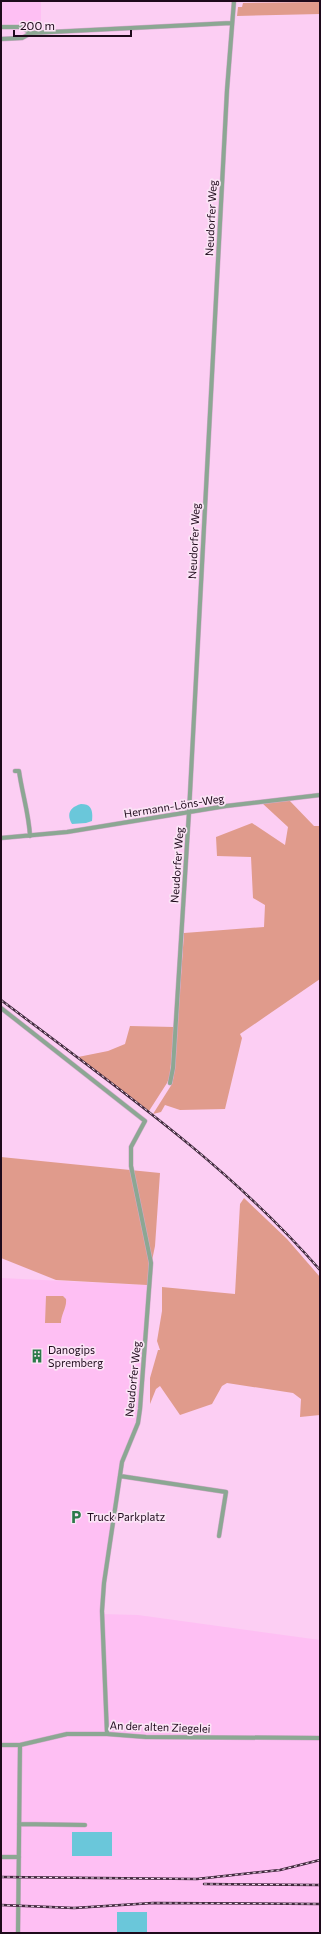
<svg xmlns="http://www.w3.org/2000/svg" width="321" height="1934" viewBox="0 0 321 1934" font-family="Commissioner,sans-serif">
<style>
.built{fill:#febff3}
.green{fill:#e09b8c}
.water{fill:#6ac7da}
.lines{fill:none;stroke-linecap:round;stroke-linejoin:round}
.street-casing{stroke:#d4abcc;stroke-width:5}
.street{stroke:#8ca793;stroke-width:4}
.rail-casing{stroke:#422a3e;stroke-width:2.5}
.rail{stroke:#fbe4f6;stroke-width:1;stroke-dasharray:3;stroke-linecap:butt}
.labels{text-anchor:middle;stroke-width:3.5;stroke-linejoin:round;paint-order:stroke}
.street-label{font-size:11px;fill:#1e0a1b;stroke:#fbe4f6}
.poi-label{font-size:11px;fill:#1e0a1b;stroke:#fbe4f6;text-anchor:start}
</style>
<rect width="100%" height="100%" fill="#fccef3"/>
<path class="built" d="M1,1H41V23L1,24Z
M1,1278L147,1285L139,1409L136,1421L120,1461L101,1614L138,1615L320,1640V1933H1Z"/>
<path class="green" d="M320,2V14L237,16L238,7H242L243,3Z
M289,800L314,826H320V979L240,1034L242,1038L225,1109L180,1110L165,1105L161,1112L153,1114L172,1084L174,1074L184,933L264,927L265,905L253,898L251,857L217,856L216,837L252,823L285,845L288,827L262,803Z
M130,1026L174,1027L170,1076L167,1083L149,1111L78,1057L108,1051L125,1044Z
M1,1157L160,1173L155,1246L147,1285L56,1280L1,1258Z
M244,1198L287,1239L320,1277V1415L300,1417L301,1399L293,1393L227,1383L222,1386L212,1404L180,1415L160,1386L156,1389L150,1404V1378L158,1350H160L157,1341L162,1311V1287L235,1294L240,1204Z
M46,1296H63L66,1299C67,1308 61,1314 61,1323H45Z"/>
<path class="water" d="M81,804C92,804 93,811 92,821L86,823L72,824C66,814 70,807 81,804Z
M72,1832H112V1856H72Z
M117,1912H147V1933H117Z"/>
<g class="lines">
<g class="street-casing">
<path id="street" d="M1,27H21L31,33
M1,39L22,38L31,33L231,23
M15,771H19C22,793 29,814 30,836
M1,838L67,832L226,806L320,795
M1,1008L145,1121L131,1147V1166L151,1263L140,1409L138,1423L122,1462L104,1583L102,1611L107,1734
M170,1083L173,1068L189,812L227,90L234,1
M120,1476L226,1492L219,1536
M1,1745H20L67,1734H107L146,1737L320,1738
M19,1824L85,1825
M1,1857H19
M18,1933L20,1745"/>
</g>
<use href="#street" class="street"/>
<g class="rail-casing">
<path id="rail" d="M1,1000C112,1084 229,1165 320,1270
M1,1877L197,1879L280,1870L320,1860
M204,1884L320,1885
M1,1905L74,1908L153,1903L320,1904"/>
</g>
<use href="#rail" class="rail"/>
</g>
<defs>
<g id="building-bare" transform="scale(1.08)"><path d="M-4-6H4V6H1V3H-1V6H-4ZM-2.5-4.3h1.7v1.8h-1.7ZM.8-4.3h1.7v1.8H.8ZM-2.5-1h1.7V.8h-1.7ZM.8-1h1.7V.8H.8Z" fill="#2c7a49" stroke="#fbe4f6" stroke-width="2.5" paint-order="stroke"/></g>
<g id="parking-bare" transform="scale(1.08)"><path d="M-3.5-5.5H1a3.5 3.5 0 0 1 0 7H-1V5.5H-3.5ZM-1-3.4V-.6H.8a1.4 1.4 0 0 0 0-2.8Z" fill="#2c7a49" stroke="#fbe4f6" stroke-width="2.5" paint-order="stroke"/></g>
</defs>
<g fill-rule="evenodd">
<use href="#building-bare" x="37" y="1356"/>
<use href="#parking-bare" x="76" y="1517"/>
</g>
<g class="labels">
<g class="street-label">
<text transform="translate(211 218) rotate(-87)" y="4">Neudorfer Weg</text>
<text transform="translate(194 541) rotate(-87)" y="4">Neudorfer Weg</text>
<text transform="translate(174 806) rotate(-9)" y="4">Hermann-Löns-Weg</text>
<text transform="translate(177 865) rotate(-86)" y="4">Neudorfer Weg</text>
<text transform="translate(133 1379) rotate(-84)" y="4">Neudorfer Weg</text>
<text transform="translate(160 1727) rotate(2)" y="4">An der alten Ziegelei</text>
</g>
<g class="poi-label">
<text x="48" y="1354">Danogips<tspan x="48" dy="13">Spremberg</tspan></text>
<text x="87" y="1521">Truck Parkplatz</text>
</g>
</g>
<rect width="321" height="1934" fill="none" stroke="#1e0a1b" stroke-width="4"/>
<path d="M14 30v6h117v-6" fill="none" stroke="#1e0a1b" stroke-width="2"/>
<text x="20" y="30" font-size="12" fill="#1e0a1b" stroke="#fbe4f6" stroke-width="3" paint-order="stroke">200 m</text>
</svg>
